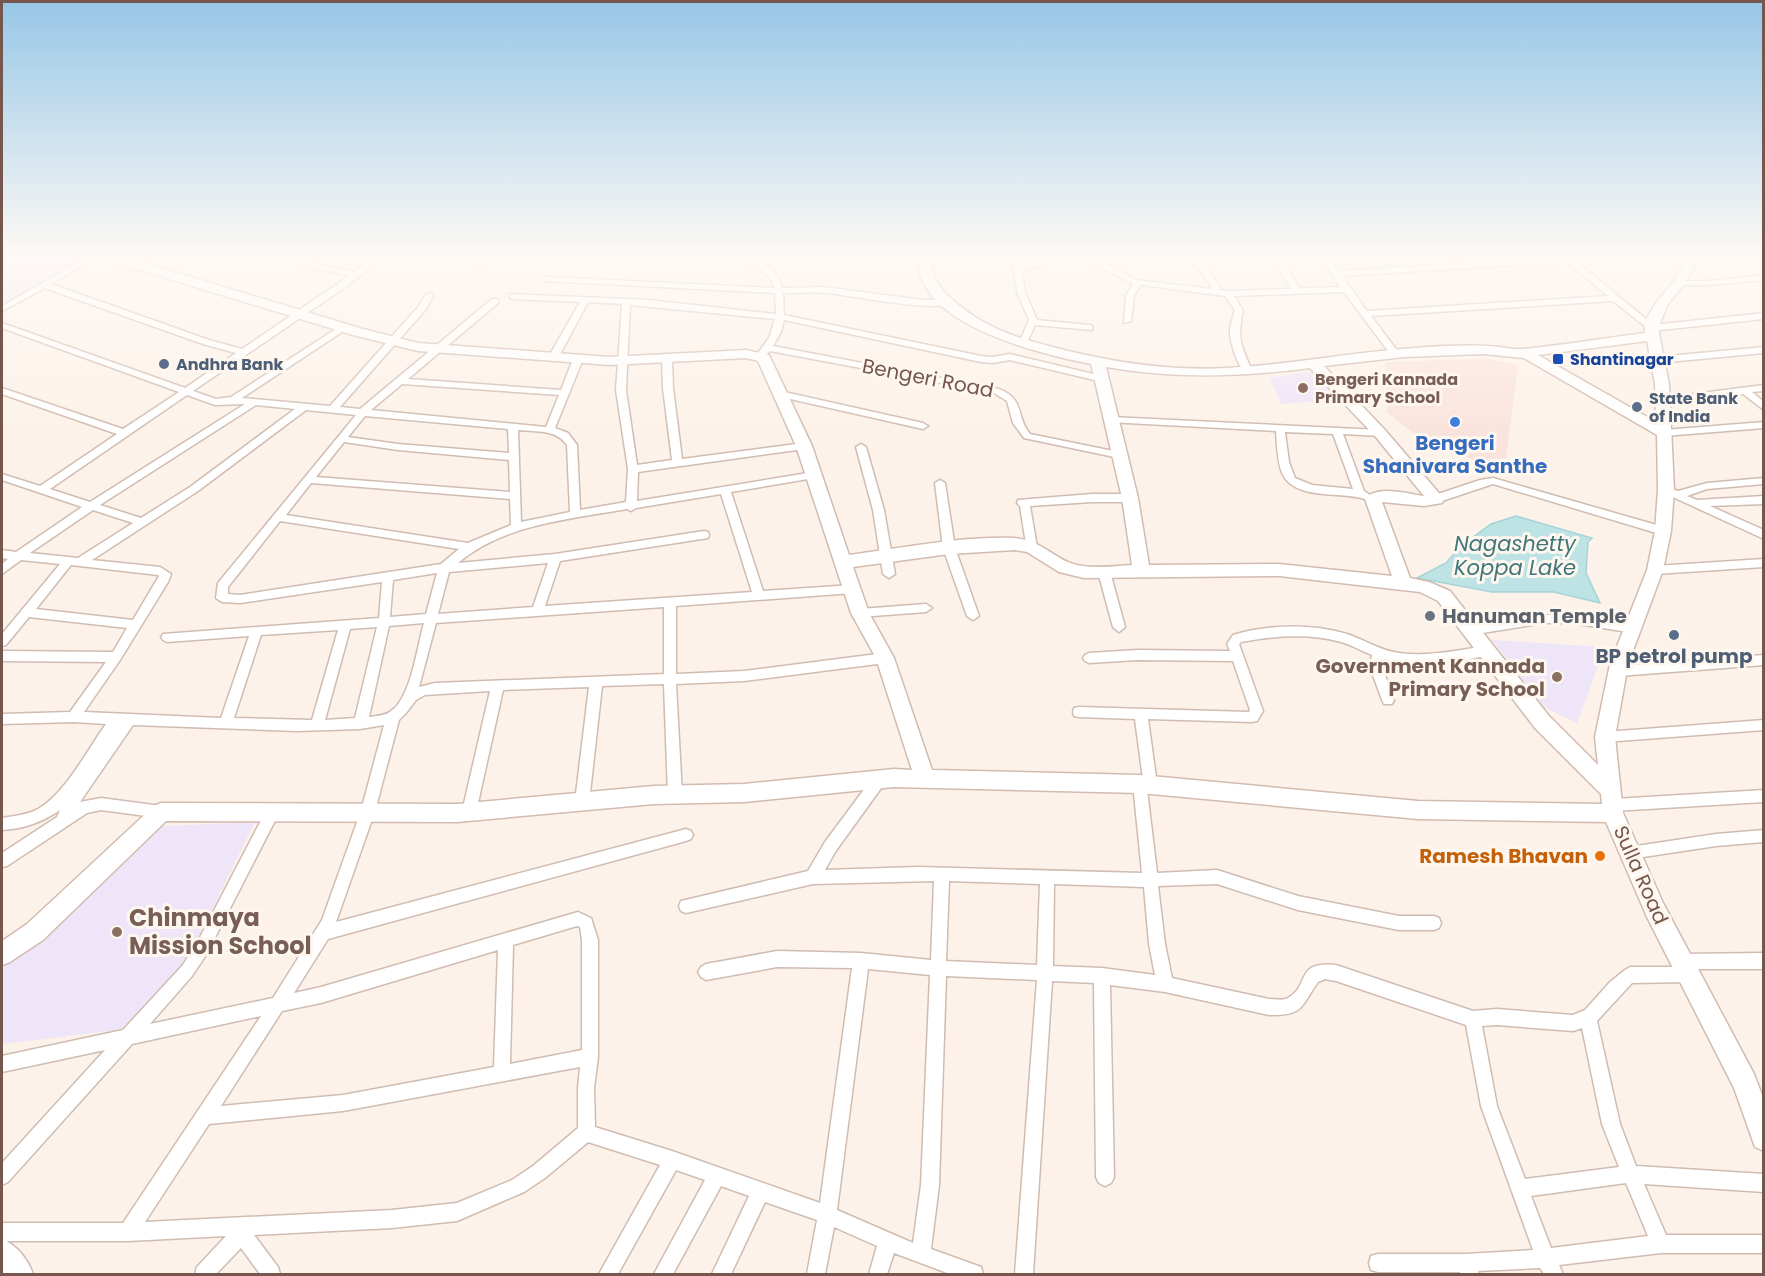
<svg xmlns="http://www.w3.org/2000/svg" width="1765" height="1276" viewBox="0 0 1765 1276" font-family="Poppins,sans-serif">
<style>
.commercial{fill:#fbe3dd}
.education{fill:#efe5f8}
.water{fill:#bee3e5;stroke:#a4d4d6;stroke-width:1.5}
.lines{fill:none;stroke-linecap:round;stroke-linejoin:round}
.street-casing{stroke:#d0bcb1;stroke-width:3}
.secondary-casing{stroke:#d2bbaf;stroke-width:3}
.street{fill:#fff;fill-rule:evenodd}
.secondary{fill:#fff;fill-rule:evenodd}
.transit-dot{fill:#1a4fb4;stroke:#fef7ef;stroke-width:2}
.service-dot{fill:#5c6f8a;stroke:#fef7ef;stroke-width:2}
.education-dot{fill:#8d6e63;stroke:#fef7ef;stroke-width:2}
.shop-dot{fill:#3f7fe0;stroke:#fef7ef;stroke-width:2}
.worship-dot{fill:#6b7280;stroke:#fef7ef;stroke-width:2}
.food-dot{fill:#e8710a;stroke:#fef7ef;stroke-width:2}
.labels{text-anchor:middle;stroke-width:6;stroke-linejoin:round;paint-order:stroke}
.far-transit-label{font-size:16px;font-weight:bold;fill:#164399;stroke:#fef7ef;text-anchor:start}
.far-service-label{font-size:16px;font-weight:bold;fill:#4e5e75;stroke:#fef7ef;text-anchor:start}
.far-education-label{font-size:16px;font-weight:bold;fill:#785e54;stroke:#fef7ef;text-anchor:start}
.street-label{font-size:20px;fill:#75574d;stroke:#fef7ef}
.shop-label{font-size:20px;font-weight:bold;fill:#366cbe;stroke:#fef7ef}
.worship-label{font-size:20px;font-weight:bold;fill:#5b616d;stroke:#fef7ef;text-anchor:start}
.service-label{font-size:20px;font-weight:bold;fill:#4e5e75;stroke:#fef7ef}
.education-label{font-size:20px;font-weight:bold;fill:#785e54;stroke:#fef7ef;text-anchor:end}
.food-label{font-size:20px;font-weight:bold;fill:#c56008;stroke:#fef7ef;text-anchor:end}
.water-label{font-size:21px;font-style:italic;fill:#41767a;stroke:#fef7ef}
.near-education-label{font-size:24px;font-weight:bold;fill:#785e54;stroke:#fef7ef;text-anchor:start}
</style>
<rect width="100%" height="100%" fill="#fcf2e9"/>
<path class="commercial" d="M1488,359L1518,365L1504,474L1412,432L1387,412L1385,362Z"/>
<path class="education" d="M2,254H81L90,257L2,306Z
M1313,371L1345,399L1281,404L1270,378Z
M1492,640L1605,647L1577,723L1543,707Z
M255,822L187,960L134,1028L2,1044V956L65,908L162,826Z"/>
<path class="water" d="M1516,516L1592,538L1588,542L1586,573L1600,603L1554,592H1492L1417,578L1446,563L1461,546L1491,524Z"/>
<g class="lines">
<g class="street-casing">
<path id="street" d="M93,254H103L51,284L209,340L242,349L349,276L258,254H272L354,272L377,254H386L347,286L193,391L216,399L231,397L342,325L346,328L345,330L242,398L330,406L419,306L426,294H432L433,296L426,309L340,407L360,409L492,299H498V303L408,379L561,390L573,359L575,357H581L583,359L555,428L568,433L577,445L580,510L626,502L628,469L616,390L622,304L588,302L558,358L553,361L548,358L580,302L513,299L510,298V294L649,300L776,314L775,293L545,281V277H548L774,288C767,255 703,258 676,257L672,255C680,253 691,254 700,254C727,254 776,255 782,288L824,287L923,300H947L951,303C936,313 849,295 826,293C812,292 797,293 783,293L784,315L981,356L992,357L1010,354L1106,377L1108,379L1103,382L1010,360L992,363L981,362L784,320L781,332L773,346L999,389C1026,400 1015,416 1030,434L1123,453V457L1119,458L1024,438L1013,423L1007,401L994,393L770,351L766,355H760L758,353L769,338L775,319L630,305L626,390L637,465L672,460L663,388L662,358L667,355L672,358L673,388L682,459L804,443L809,446L804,449L638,472L637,501L814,472L818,473L819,475L814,478L731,492L763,591L853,585L859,589L853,593L676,606V674L744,671L885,653L889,655L891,658L889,661L885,663L744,681L676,684L682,795L680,799L675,801L670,799L668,795L664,684L602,686L589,802L587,806L582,808L577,806L575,802L589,687L503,690L476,812L474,816L469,818L464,816L462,812L490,691L425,695L416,700L406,713L399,720L375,811L336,922L686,829L691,831L693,835L691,839L686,841L328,939L294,993L321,987L578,912L591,918L598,940V1057L594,1088L595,1127L672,1151L820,1203L852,968L777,967L706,980L701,977L698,972L701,967L706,964L777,951L861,953L931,960L934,881L813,884L686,913L681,911L679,906L681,901L808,871L825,842L874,776L879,774L884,776L886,780L884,784L835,852L825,870L918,867L1142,873L1133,784L1135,780L1143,779L1135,719L1079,717L1074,716L1073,712L1074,708L1079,707L1249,712L1250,710L1233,661L1137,660L1089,663L1085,661L1083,658L1085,655L1089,653L1137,650L1230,651L1227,644L1233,635C1267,624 1313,624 1347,634C1365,640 1381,651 1399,653C1428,657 1459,650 1487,646L1491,648L1493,651L1491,654C1466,662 1409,668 1384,659L1382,667L1394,700L1392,704H1384L1382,700L1370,667L1372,655C1362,651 1352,645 1341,642C1309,633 1273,636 1241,642L1239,644L1263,711L1257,721L1252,722L1148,719L1157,785L1155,789L1147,790L1157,873L1217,870L1298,896L1399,916H1434L1439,918L1441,923L1439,928L1434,930H1399L1298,910L1217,884L1158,886L1165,944L1172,978L1269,999C1275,999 1283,1001 1288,998C1311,985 1294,961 1336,965L1473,1011L1497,1009L1573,1015L1585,1010L1610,982L1625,970L1630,967H1676L1674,962L1677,957L1682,954L1764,953V969H1694L1696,974L1693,979L1688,982L1632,983L1597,1021L1620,1124L1636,1166L1764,1174V1192L1644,1184L1666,1235H1764V1253H1661L1559,1265L1563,1274H1544L1540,1268L1478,1271L1479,1274H1461L1460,1272H1378L1371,1270L1369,1263L1371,1256L1378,1254H1466L1533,1250L1481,1106L1466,1025L1336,981L1325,979L1318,982C1301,1006 1304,1016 1269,1015L1165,992L1110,985L1114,1177L1111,1183L1105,1186L1099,1183L1096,1177L1094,983L1052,981L1033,1274H1015L1037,980L946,976L939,1185L931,1249L981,1267L983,1274H950L894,1253L887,1274H869L877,1246L834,1227L825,1274H807L817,1220L765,1202L731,1274H712L749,1196L721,1186L673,1274H654L705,1180L676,1170L618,1274H599L660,1165L588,1142L545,1178L524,1192L457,1221L392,1228L254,1235L278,1267L280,1274H260L241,1248L216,1274H195L197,1267L226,1236L128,1241H2V1223H123L261,1016L132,1044L8,1182L2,1185V1163L105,1050L2,1072V1056L123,1030L182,966L196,945L268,807L273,805L278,807L280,811L206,955L192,976L150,1024L273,998L322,920L361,811L384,725L360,729L297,731L133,725L80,802L101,798L161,806L166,808L168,812L166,816L161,818L101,810L87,813L7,866L2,867V853L57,817L60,810C43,822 22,829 2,830V818C14,816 27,815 38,809C65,794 88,749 106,724L74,722L2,724V714L70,712L106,662L2,661V651L113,652L127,628L29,617L6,645L2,646V634L60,564L21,560L2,574V564L8,559L2,558V550L16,552L82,507L2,480V474L40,486L117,434L2,394V388L123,429L179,392L2,328V323L185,388L236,353L203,344L45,288L2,311V306ZM402,384L559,395L546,427L371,410ZM187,395L215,405L245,404L90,502L50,489ZM256,405L295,409L190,487L141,518L100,505ZM306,410L356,415L218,583L216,598L222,602L240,603L382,582L379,618L163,634L161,637L163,640L167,642L249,636L221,718L84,712L120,660L168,582L171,574L160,567L92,560L198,491ZM365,416L508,429L509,453L398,444L348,437ZM518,430C536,432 556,429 567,445L570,512L521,522ZM344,442L398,450L509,460L510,492L316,477ZM311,483L510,499L511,525L468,543L286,515ZM721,494L752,592L545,606L560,561L708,538L709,535L708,532L704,531L555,554L458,563C504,524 570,519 627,509L631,511L636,508ZM93,510L133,523L78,558L30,553ZM280,521L459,549L441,564L240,595L228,594V587ZM548,563L533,607L438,614L449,572ZM71,565L158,575L159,576L133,620L36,609ZM437,573L426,614L390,617L393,580ZM664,607V674L435,683L419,687L436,623ZM424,623C417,647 411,698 391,711C385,716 376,716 369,717L389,626ZM377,627L355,718L325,720L350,629ZM338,630L312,720L234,718L261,635ZM949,881L1040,884L1037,965L946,961ZM1054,884L1144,887L1149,944L1155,975L1102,968L1053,966ZM577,926L580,927L582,940V1050L510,1064L513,945ZM498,950L494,1067L343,1095L221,1106L282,1011L321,1003ZM868,969L930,975L921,1185L913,1243L837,1210ZM1497,1025L1573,1031L1582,1028L1602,1124L1619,1167L1525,1179L1497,1106L1482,1026ZM580,1067L578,1088V1128L533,1166L512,1180L457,1203L392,1210L145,1222L209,1124L343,1111ZM1626,1183L1648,1236L1551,1248L1531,1196Z
M443,254H451L446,258L442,256Z
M482,254H490L482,269H476L475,267Z
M1012,254H1020L1022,266L1050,254H1059L1051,261L1022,272L1025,292L1037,320L1089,325L1092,326V330L1035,325L1026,345H1020L1019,343L1029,320L1017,292Z
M1067,254H1080L1096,258L1136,280L1212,289L1211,285L1188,254H1196L1219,285L1220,290L1228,291L1291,289L1271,254H1279L1299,288L1340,287L1320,254H1328L1339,271L1613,254H1653L1649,256L1576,261L1653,325L1764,313V319L1651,331L1613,301L1371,316L1399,353L1394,356L1391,355L1344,292L1234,296L1243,310C1237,339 1241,345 1252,371L1247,374C1238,369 1229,340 1230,329C1231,323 1233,316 1235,310L1225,296L1141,285L1134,296L1131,321L1124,323L1126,296L1133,284L1090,262ZM1567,262L1608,296L1367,311L1342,276Z
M1764,275V280L1709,285H1679L1675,283L1679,281H1709Z
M1764,347V353L1657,363L1652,360L1657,357Z
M1764,385V391L1752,392L1764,402V410L1743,394L1662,404L1657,401L1662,398Z
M780,391L923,423L928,426L923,429L777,396V392Z
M1111,417L1380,430L1385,433L1380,436L1343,434L1364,491L1370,495L1365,499C1341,491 1294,501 1282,473C1277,460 1277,445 1276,431L1108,422L1106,420ZM1285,432L1333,434L1353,489L1312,485L1295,478L1289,462Z
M1764,422V428L1664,436L1659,433L1664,430Z
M861,444L866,447L884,510L895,574L889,578L883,574L873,510L856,447Z
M1493,478L1667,528L1668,531L1663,535L1493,484L1436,503L1431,499L1432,496L1480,480Z
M1764,478V484L1707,489L1687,496L1697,500L1764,496V504L1710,506L1764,530V539L1662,492L1661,490L1666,487L1678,491L1707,483Z
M940,480L945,483L955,548L979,616L973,620L967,616L943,548L935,483Z
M1092,494H1130L1135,498L1130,502H1092L1030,506L1037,547L1035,550H1027L1020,506L1017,503L1018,500Z
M1764,559V567L1655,574L1649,570L1655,566Z
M1104,568L1110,572L1125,627L1119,632L1113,627L1098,572Z
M926,604L932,608L926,612L860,617L854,613L860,609Z
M1544,615H1572L1634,623L1640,628L1634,633L1572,623H1544L1470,635L1464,630L1470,625Z
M1764,655V665L1618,676L1614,674L1612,671L1614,668L1618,666Z
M1764,720V730L1605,742L1600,741L1598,737L1600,733L1605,732Z
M1764,790V802L1614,811L1609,809L1607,805L1609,801L1614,799Z
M1764,830V842L1716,846L1630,859L1625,858L1623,853L1625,848L1630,847L1716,834Z"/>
</g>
<g class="secondary-casing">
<path id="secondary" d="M85,254H105L148,264L363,329L418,343L610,357L746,350L769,355L812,446L849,555C903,548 960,536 1014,538C1036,539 1049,553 1068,562C1086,570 1113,566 1132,565L1122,498L1091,364C1041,354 910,324 919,254H931C929,280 945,295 964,309C993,332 1029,341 1064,350C1117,363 1171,371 1226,368C1290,365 1351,352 1415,348C1439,346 1464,345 1488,346C1499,346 1512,350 1524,349C1564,345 1605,338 1645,333C1642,314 1666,293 1675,279C1680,271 1684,262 1689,254H1701L1685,283L1668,304L1658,328L1669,384L1674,490L1671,531L1663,570L1628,664L1615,737L1623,813L1663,903L1754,1074L1764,1100V1151L1755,1147L1734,1088L1647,917L1606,822L1418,819L1140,793L894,787L744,802L654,804L457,822L166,821L43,940L10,962L2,965V941L27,924L154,806L161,803L457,804L654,786L744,784L894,769L912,770L876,658L851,613L796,446L758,361L746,358L610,365L418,351L353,335L140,270L87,257ZM1647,341L1655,384L1656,422L1538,355ZM1483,354L1524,358L1657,435L1658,490L1655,531L1647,570L1610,664L1595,737L1598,765L1549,716L1450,591L1429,582L1410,578L1382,502L1424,506L1442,503L1444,499L1385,430L1324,366L1404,357ZM1106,367C1175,379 1241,377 1310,368L1375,436L1424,496C1408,494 1377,484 1365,499L1392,576L1279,564L1149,565L1138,498ZM1015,550L1027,552L1059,572L1084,578L1279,576L1420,592L1438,601L1535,728L1601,794L1602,804L1418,801L1140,775L932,770L894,658L869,613L853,567L949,554Z
M2,1239C17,1245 28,1260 33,1274H2Z"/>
</g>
<use href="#street" class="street"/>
<use href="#secondary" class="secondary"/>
</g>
<linearGradient id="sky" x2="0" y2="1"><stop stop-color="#97c7e7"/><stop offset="0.59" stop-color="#fef9f5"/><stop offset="1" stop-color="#fef9f5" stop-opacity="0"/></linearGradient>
<rect width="1765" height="433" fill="url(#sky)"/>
<rect class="transit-dot" x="1552" y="353" width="12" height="12" rx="3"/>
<g class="service-dot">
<circle cx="164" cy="364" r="6"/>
<circle cx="1637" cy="407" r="6"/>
<circle cx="1674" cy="635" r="6"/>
</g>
<g class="education-dot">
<circle cx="1303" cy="388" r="6"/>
<circle cx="1557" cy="677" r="6"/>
<circle cx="117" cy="932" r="6"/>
</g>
<circle class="shop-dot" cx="1455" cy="422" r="6"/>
<circle class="worship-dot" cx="1430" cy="616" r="6"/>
<circle class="food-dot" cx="1600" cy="856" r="6"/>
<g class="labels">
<g class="far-transit-label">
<text x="1570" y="365">Shantinagar</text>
</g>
<g class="far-service-label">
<text x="176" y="370">Andhra Bank</text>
<text x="1649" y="404">State Bank<tspan x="1649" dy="18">of India</tspan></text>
</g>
<g class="far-education-label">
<text x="1315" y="385">Bengeri Kannada<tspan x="1315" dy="18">Primary School</tspan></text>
</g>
<g class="street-label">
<text transform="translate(928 378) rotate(11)" y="7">Bengeri Road</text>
<text transform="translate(1641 875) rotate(66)" y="7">Sulla Road</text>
</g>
<g class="shop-label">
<text x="1455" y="450">Bengeri<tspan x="1455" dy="23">Shanivara Santhe</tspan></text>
</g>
<g class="worship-label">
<text x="1442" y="623">Hanuman Temple</text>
</g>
<g class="service-label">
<text x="1674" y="663">BP petrol pump</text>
</g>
<g class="education-label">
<text x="1545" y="673">Government Kannada<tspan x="1545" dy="23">Primary School</tspan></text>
</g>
<g class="food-label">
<text x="1588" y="863">Ramesh Bhavan</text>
</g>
<g class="water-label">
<text x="1515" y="551">Nagashetty<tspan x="1515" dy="24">Koppa Lake</tspan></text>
</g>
<g class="near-education-label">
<text x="129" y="926">Chinmaya<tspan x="129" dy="28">Mission School</tspan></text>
</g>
</g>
<rect width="1765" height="1276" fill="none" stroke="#75574d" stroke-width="6"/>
</svg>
